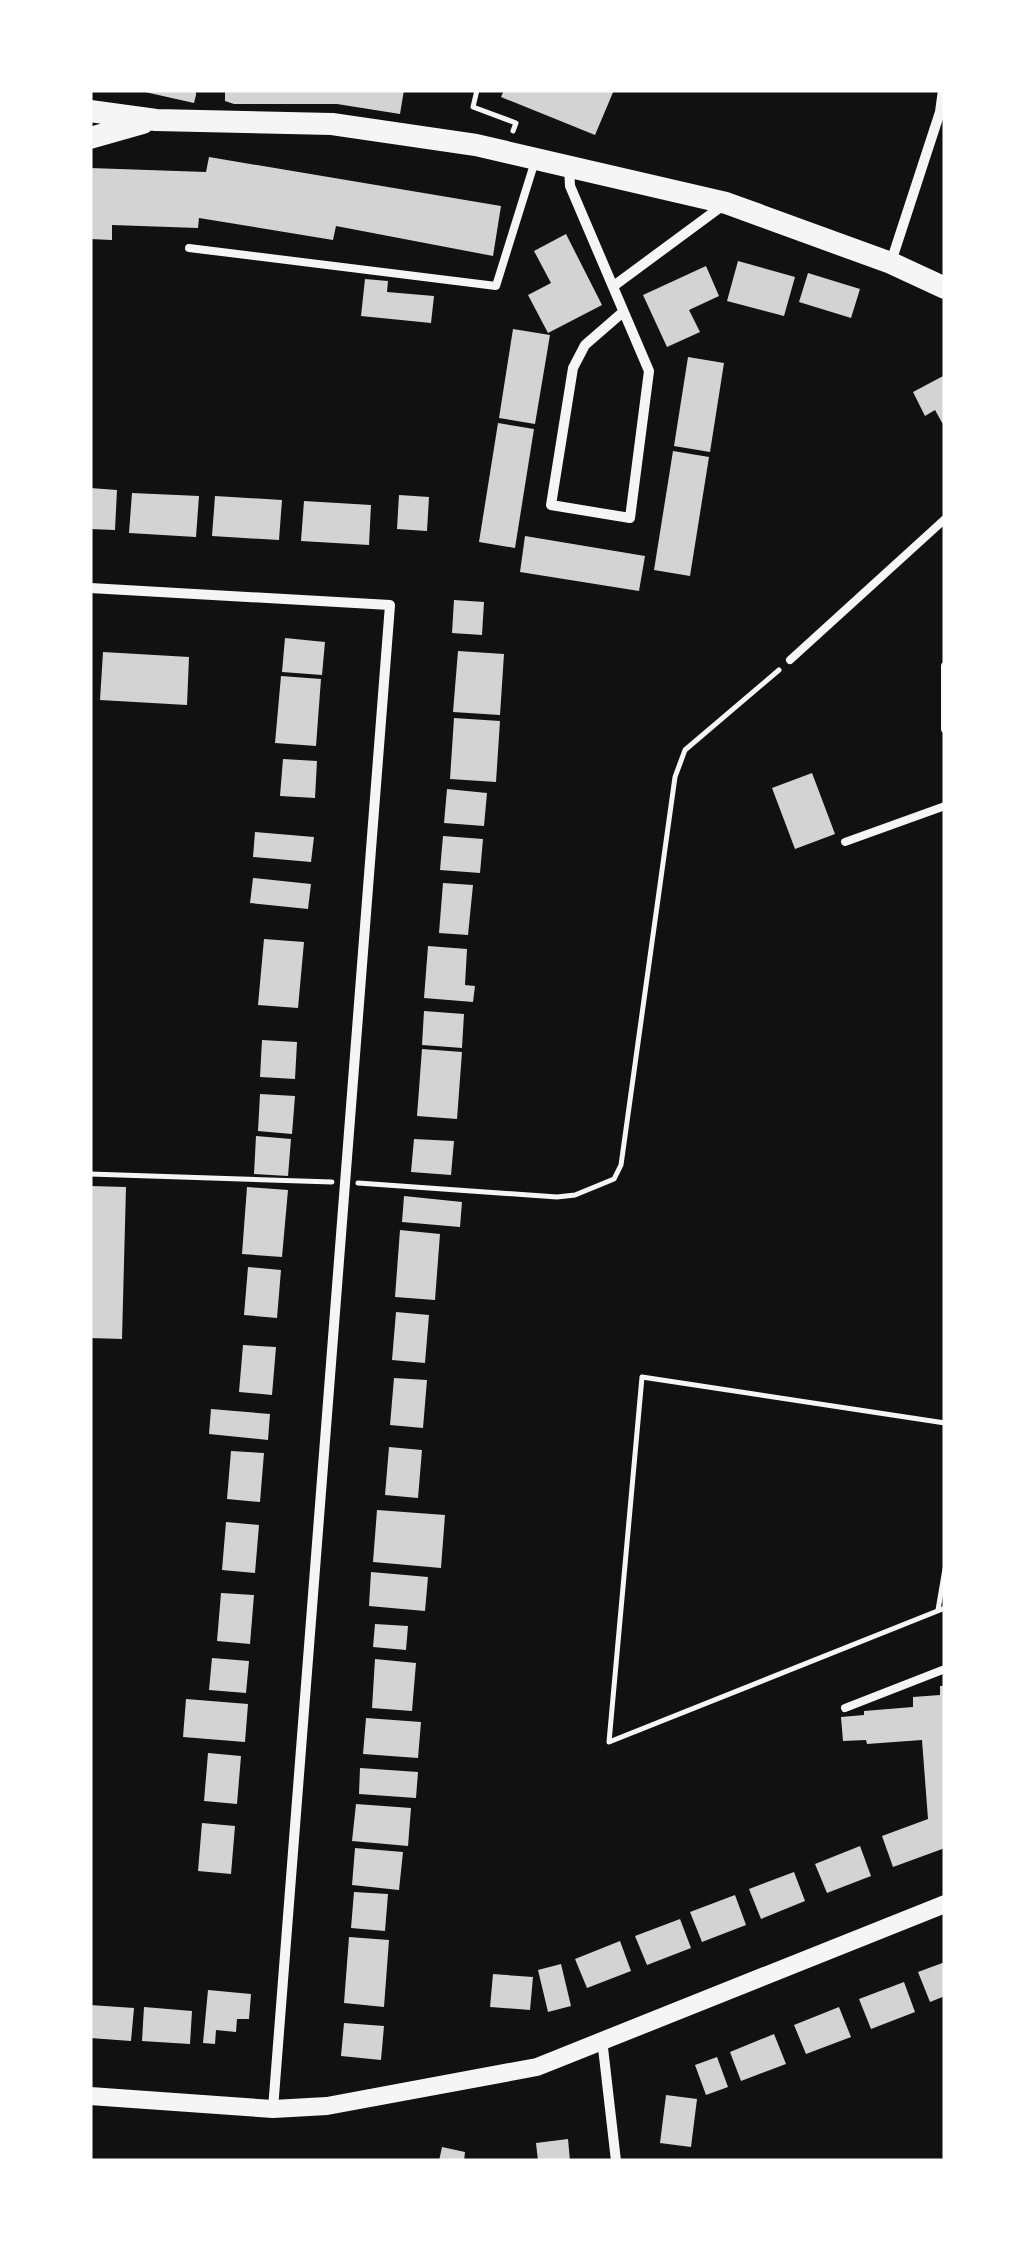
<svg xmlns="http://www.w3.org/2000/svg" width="1035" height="2251" viewBox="0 0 1035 2251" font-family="Montserrat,sans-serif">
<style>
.building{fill:#d3d3d3}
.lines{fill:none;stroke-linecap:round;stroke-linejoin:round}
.path{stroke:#f5f5f5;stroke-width:5}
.service{stroke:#f5f5f5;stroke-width:8}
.minor{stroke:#f5f5f5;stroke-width:10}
.tertiary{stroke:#f5f5f5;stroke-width:18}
.primary{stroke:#f5f5f5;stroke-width:22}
</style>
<rect width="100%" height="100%" fill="#111"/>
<path class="building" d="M136,90H196V95L194,103Z
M225,90H404L400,114L337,104H234L225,101Z
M504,90H614L595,135L501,97Z
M209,157L501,206L493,256L336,226L333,240L199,218L198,228L112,225V240L90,239V168L206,172Z
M566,234L602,305L548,333L528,295L551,283L534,251Z
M738,261L795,277L784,316L727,301Z
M706,266L719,296L689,310L700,332L667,347L643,295Z
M808,273L860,289L851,318L799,302Z
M365,279L388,281L387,292L434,296L431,323L361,316Z
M513,329L550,335L535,424L499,418Z
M688,357L724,363L710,452L674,446Z
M945,375V428L935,410L925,416L913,392Z
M498,423L534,429L515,548L479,542Z
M673,451L709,457L690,576L654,570Z
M90,488L117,490L115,530L90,529Z
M132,493L199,496L196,537L129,533Z
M399,495L429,497L427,531L397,529Z
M215,496L282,500L279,540L212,536Z
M304,501L371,505L369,545L301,541Z
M525,536L645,556L639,591L520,572Z
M454,600L484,602L482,635L452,633Z
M285,638L325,642L322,675L282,672Z
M458,651L504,654L500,715L453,712Z
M103,652L189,657L187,705L100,700Z
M281,676L321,679L316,746L275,743Z
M454,718L500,721L496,782L450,779Z
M283,759L317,761L315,798L280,796Z
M812,773L835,834L795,849L772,788Z
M447,789L487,793L484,826L444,823Z
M255,832L314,837L311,862L253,857Z
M443,836L483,839L480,873L440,870Z
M253,878L311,884L308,909L250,903Z
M443,883L473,885L468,935L439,933Z
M264,939L304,942L298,1008L258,1005Z
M428,946L467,949L465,985L475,986L473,1002L424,998Z
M424,1011L464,1014L462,1048L422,1045Z
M262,1040L297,1042L295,1079L260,1077Z
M422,1049L462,1052L457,1119L417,1116Z
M260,1094L295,1096L292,1134L258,1131Z
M256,1136L291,1139L288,1176L254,1174Z
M414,1139L454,1141L451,1175L411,1172Z
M90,1186L126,1187L122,1339L90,1338Z
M247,1187L288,1190L282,1257L242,1254Z
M404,1196L462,1202L460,1227L402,1222Z
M400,1230L440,1234L435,1300L395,1297Z
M248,1267L281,1270L277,1318L244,1315Z
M396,1312L429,1315L425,1363L392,1360Z
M243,1345L276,1347L272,1395L239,1392Z
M394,1378L427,1380L423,1428L390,1425Z
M211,1409L270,1414L268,1440L209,1434Z
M389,1447L422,1450L418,1498L385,1495Z
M231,1451L264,1453L260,1502L227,1499Z
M377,1510L445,1515L441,1568L373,1562Z
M226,1522L259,1525L255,1573L222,1570Z
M371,1572L428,1577L425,1611L369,1606Z
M221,1593L254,1595L250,1644L217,1641Z
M375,1624L408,1626L406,1650L373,1647Z
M212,1658L249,1661L246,1693L209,1690Z
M375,1659L416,1663L412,1711L372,1708Z
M940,1686H945V1848L893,1867L882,1836L928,1819L922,1740L867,1744L866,1740L843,1741L841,1717L864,1715V1711L913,1707V1697L940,1695Z
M186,1699L248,1704L245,1742L183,1737Z
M366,1718L421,1722L418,1758L363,1754Z
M208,1753L241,1756L237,1804L204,1801Z
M360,1768L418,1772L416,1798L359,1794Z
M356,1804L411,1808L408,1846L352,1841Z
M202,1823L235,1826L231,1874L198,1871Z
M860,1846L871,1876L827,1893L815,1864Z
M355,1848L403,1852L399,1890L352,1885Z
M794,1872L805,1901L761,1919L749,1889Z
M354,1892L388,1894L385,1931L351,1928Z
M735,1895L746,1925L702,1942L690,1912Z
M680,1919L691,1948L647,1965L635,1936Z
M349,1937L389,1940L384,2007L344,2003Z
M620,1941L631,1971L587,1988L575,1959Z
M945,1962V1996L930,2002L918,1972Z
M561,1964L571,2006L548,2012L538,1970Z
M493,1974L533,1977L530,2010L490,2007Z
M904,1982L915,2012L871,2029L859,1999Z
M208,1990L251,1994L249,2019H237L236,2032L216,2030L215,2044L203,2043Z
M90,2005L134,2008L131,2041L90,2038Z
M144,2007L192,2011L190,2044L142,2041Z
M839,2007L851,2037L806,2054L794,2025Z
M344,2023L384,2026L381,2060L341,2056Z
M774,2034L786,2064L741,2081L730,2052Z
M717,2057L728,2087L706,2095L695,2065Z
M666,2095L697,2099L691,2147L660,2143Z
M568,2139L570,2161H538L536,2143Z
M442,2147L465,2152L464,2161H439Z"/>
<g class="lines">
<path class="path" d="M477,90L473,107L516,123L513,131
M90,1174L332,1182
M358,1183L557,1197L575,1195L614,1179L621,1165L675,777L685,750L779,670
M945,1423L642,1377L609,1742L945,1608
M938,1610L945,1569"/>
<path class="service" d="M189,248L496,286L535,161
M790,660L945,519
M945,666V729
M845,842L945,806
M845,1708L945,1669"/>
<path class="minor" d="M569,167L570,186L649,371L630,518L551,505L573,368L585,345L623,312
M891,262L940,112L943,90
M615,285L722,206
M90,588L390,605L273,2109
M602,2039L616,2161"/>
<path class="tertiary" d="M90,2096L273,2109L327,2106L537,2067L945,1904"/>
<path class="primary" d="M90,111L156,120L332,124L476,145L726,203L891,263L945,288
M90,138L143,123"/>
</g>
<rect width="1035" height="2251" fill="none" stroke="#ffffff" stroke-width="185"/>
</svg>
